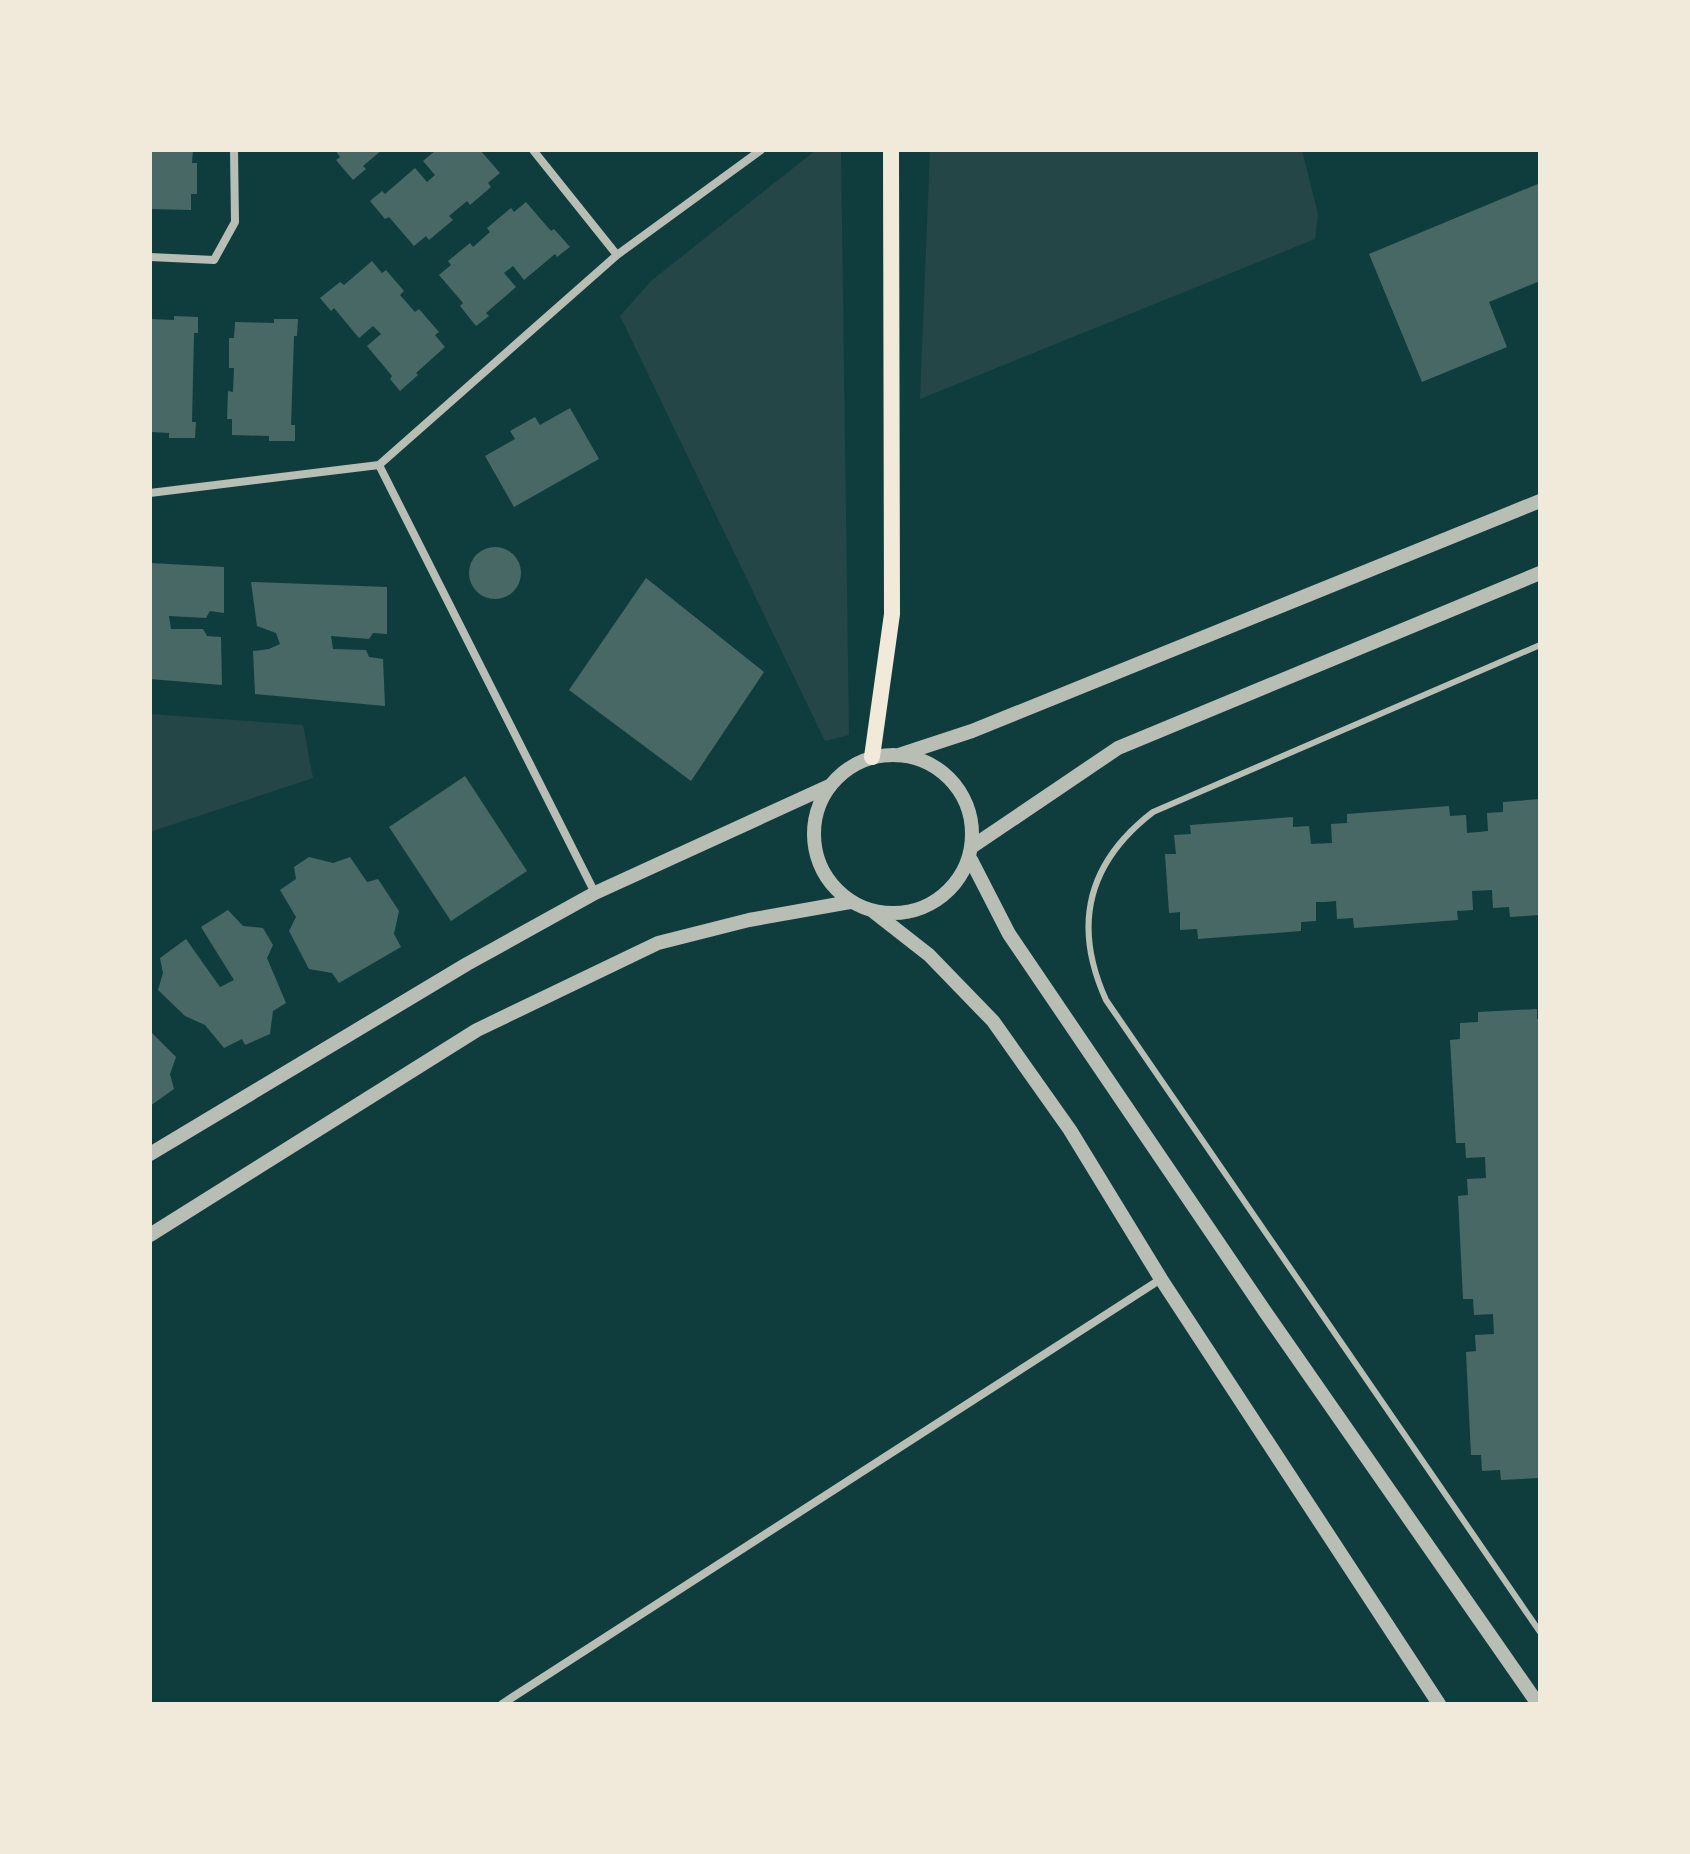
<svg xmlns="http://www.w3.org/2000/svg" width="1690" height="1854" viewBox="0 0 1690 1854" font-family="Karla,sans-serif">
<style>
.green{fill:#244646}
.building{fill:#486865}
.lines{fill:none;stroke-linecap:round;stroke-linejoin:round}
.service{stroke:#b8beb3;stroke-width:6}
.minor{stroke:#b8beb3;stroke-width:8}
.tertiary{stroke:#b8beb3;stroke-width:14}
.secondary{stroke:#f1e9da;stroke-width:16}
</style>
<rect width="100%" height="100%" fill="#0f3d3e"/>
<path class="green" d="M816,150H841L849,735L825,741L620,316L651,281Z
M930,150H1302L1318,214L1315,239L920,399Z
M150,714L303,725L313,778L150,832Z"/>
<path class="building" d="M152,150H193L192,163H197V194H191V210L150,209Z
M335,150H382L363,166L366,169L353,180L336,160L340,157Z
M436,150H480L500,173L488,183L491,187L470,205L467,201L449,216L453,220L429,240L426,236L414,246L389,217L385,219L370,201L382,191L385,194L415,168L427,182L435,175L423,161Z
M1540,183V281L1489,302L1507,347L1422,382L1369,254Z
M526,202L551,231L554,229L570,247L557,257L555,254L524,280L513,266L504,273L516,287L486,313L489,316L476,326L460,306L463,303L439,275L451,265L448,261L470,243L473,247L490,232L487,228L511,208L514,212Z
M372,261L382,273L386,270L404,291L400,295L415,312L419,309L439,332L435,335L445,347L416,373L418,375L400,391L390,379L392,376L367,346L381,334L373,326L359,338L334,308L331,311L320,298L340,282L344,285Z
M174,316L198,317V333H194L192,422H196L195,438H169V433L150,432V319L174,320Z
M274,319H298L297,336H294L291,425H295V441H269V436L232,435V419H227L228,391L233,392L234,368H229V338H234L235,322L274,323Z
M570,408L599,459L514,507L485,456L515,439L510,431L535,417L540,425Z
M469 573a26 26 0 1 1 52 0a26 26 0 1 1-52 0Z
M150,563L224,567V613L210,611L206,618L169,616L171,629H203L207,636L221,637L222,685L150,679Z
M646,578L764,672L691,781L569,690Z
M251,582L387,587V634L373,633L369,639L331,636L333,649L366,650L369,657L383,659L385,706L255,694L253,651L269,649L280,644L276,633L257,626Z
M465,776L527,871L451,921L389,827Z
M1540,799V915L1510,917L1509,907L1493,908L1492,890L1472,891L1473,910L1457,911L1458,920L1354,928L1353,918L1337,919L1336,901L1325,902H1316V921L1301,922V931L1198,939L1197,929L1180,930V912L1169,913L1165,854H1176L1174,835L1191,834L1190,825L1293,817V827L1309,826L1311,844L1332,843L1331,824L1347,823V814L1449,806L1450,816L1466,815L1467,833L1478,832L1488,831L1487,813L1503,812V802Z
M309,857L333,863L350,857L367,882L378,879L399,911L394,934L401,947L339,983L332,973L309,969L289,931L296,917L280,890L296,879L294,867Z
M228,910L243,926L263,928L273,945L267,958L286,1003L273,1011L270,1034L245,1045L242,1039L224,1048L205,1025L185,1016L158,990L163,973L160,958L186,939L220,987L234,980L201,927Z
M1537,1009V1019H1540V1478L1501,1480L1500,1470L1482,1471L1481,1455H1471L1466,1352L1476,1351L1475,1335L1494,1334L1493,1314L1474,1315L1473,1299H1463L1458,1196L1468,1195L1467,1179L1486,1178L1485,1157L1466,1158L1465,1143H1456L1450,1040L1460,1039V1023L1478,1022V1012Z
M150,1031L176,1057L170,1074L174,1089L150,1106Z"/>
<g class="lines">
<path class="service" d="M1540,645L1153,812C1088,862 1072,925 1106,1000L1540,1632"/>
<path class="minor" d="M533,150L617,255
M150,257L214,260L235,222L234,150
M379,465L595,893
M150,493L379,465L617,255L761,150
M502,1704L1161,1279"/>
<path class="tertiary" d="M814 834a79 79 0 1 1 158 0a79 79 0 1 1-158 0Z
M899,755L972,731L1540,501
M973,846L1118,748L1540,573
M971,860L1009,934L1266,1313L1538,1704
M874,912L929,955L993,1021L1070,1130L1161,1279L1439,1704
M150,1154L467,964L595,893L829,786
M150,1235L477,1030L658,943L749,920L850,902"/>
<path class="secondary" d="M872,757L892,614L891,150"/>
</g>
<rect width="1690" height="1854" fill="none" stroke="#f1e9da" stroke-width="304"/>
</svg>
